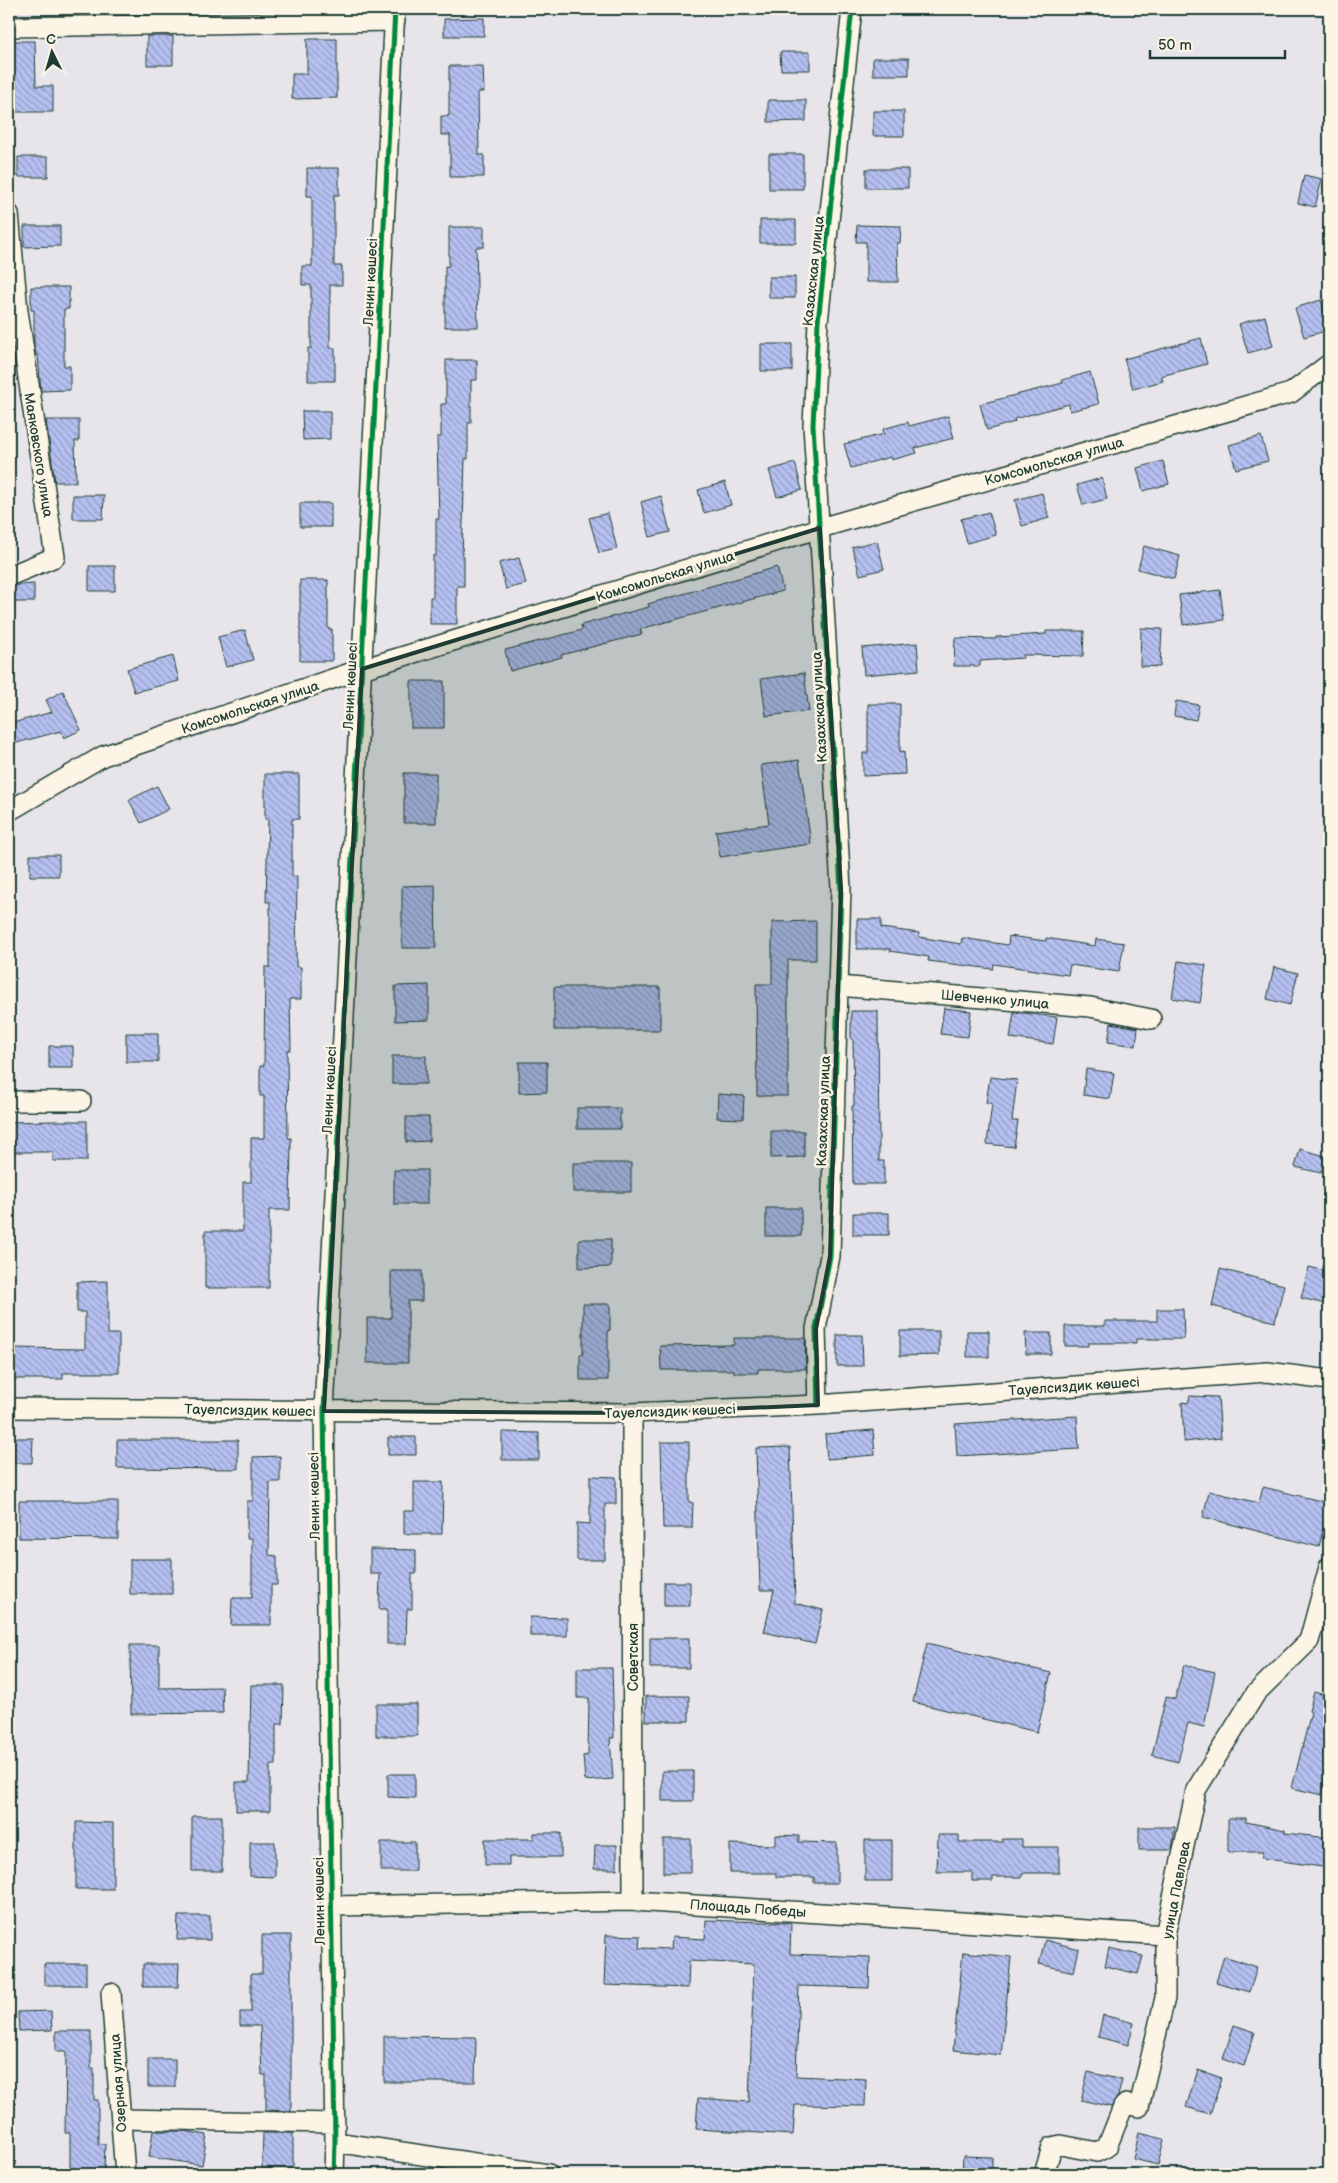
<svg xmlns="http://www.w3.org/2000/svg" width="1338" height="2183" viewBox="0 0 1338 2183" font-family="'Balsamiq Sans',sans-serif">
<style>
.building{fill:url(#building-back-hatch);stroke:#1f3d34}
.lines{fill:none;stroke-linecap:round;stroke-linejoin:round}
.minor-casing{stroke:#1f3d34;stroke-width:22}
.minor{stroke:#fcf5e5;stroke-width:19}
.cycleway-casing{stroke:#fcf5e5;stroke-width:8}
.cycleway{stroke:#00873e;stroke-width:5}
.marked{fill:#1f3d34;fill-opacity:0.2;stroke:#1f3d34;stroke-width:4;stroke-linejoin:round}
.labels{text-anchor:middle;stroke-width:5;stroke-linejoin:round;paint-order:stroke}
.street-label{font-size:14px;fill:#1f3d34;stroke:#fcf5e5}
</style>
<defs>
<pattern id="building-back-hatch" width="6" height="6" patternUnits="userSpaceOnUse" patternTransform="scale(1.25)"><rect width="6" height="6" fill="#b6c0f1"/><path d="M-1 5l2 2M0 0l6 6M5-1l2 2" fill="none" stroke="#939dc4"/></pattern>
</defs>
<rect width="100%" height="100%" fill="#e7e5e9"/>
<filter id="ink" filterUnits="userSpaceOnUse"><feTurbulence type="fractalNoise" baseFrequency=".02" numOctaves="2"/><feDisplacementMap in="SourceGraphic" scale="10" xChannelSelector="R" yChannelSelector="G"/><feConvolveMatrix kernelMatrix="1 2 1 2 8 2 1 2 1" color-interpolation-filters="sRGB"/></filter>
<g filter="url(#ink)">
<path class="building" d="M484,18V36H444V19Z
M147,36H173V65H147Z
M307,39H337V98L292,99V74H307Z
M9,41H35L36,86H53V112H9Z
M780,52H810V70H781Z
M873,58H909V75H873Z
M449,66H483L484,92H478L479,155H484V177H450V135H441V116H449Z
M768,100H806V121L768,122Z
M873,111H904V136H873Z
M769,154H803V189H769Z
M18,157H48V177H18Z
M307,168H339V195H334V266H342V285H330V348H335V381H308V348H311V285H302V266H312V196H307Z
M866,169H908V188H866Z
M1304,175L1322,179L1315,207L1298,203Z
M760,220H796V243H760Z
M857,225L901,226L900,243H897L898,282H866V242H856Z
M24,226H60V246L24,247Z
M449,227H484V247H476L478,327H445V266H449Z
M769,277H795V298H769Z
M31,287H69V309H64V366H70V390L41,391L38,355H36L34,345V310H31Z
M1321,300L1329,330L1304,337L1295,308Z
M1265,316L1273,346L1248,353L1239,324Z
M1201,338L1207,364L1161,376L1163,381L1133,389L1124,359Z
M761,344H792V371H761Z
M446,360H477V380H471V423H468V459H465L462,556H464V586H457V624H430V597H433V556H436V519H439L437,437H441V404H446Z
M1090,372L1099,404L1070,411L1069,404L1014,419L1015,422L987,430L980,404L1063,383L1062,380Z
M302,411H330V439L303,440Z
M948,416L954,438L915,448L917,453L891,460L890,457L851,468L844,444L884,434L883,429L908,422L909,426Z
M46,420H79V441H75L76,482H55Z
M1261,436L1268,461L1236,469L1229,445Z
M1163,461L1169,484L1143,491L1137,468Z
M795,463L802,490L777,497L769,470Z
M1102,478L1107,499L1083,505L1077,485Z
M725,482L731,505L704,513L698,490Z
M1042,493L1049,518L1022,526L1015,500Z
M73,495H104L103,519H73Z
M661,496L670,532L650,537L641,502Z
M300,503H331V527H300Z
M989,512L996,535L967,543L961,519Z
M608,513L617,549L599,553L589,518Z
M877,541L884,569L860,575L852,547Z
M1144,546L1180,556L1174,579L1138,569Z
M519,558L526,584L506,589L499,563Z
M89,566H115V591H89Z
M777,567L783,591L640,629L642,634L561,655L562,657L510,671L505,650L582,630L581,625L649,607L648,604Z
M300,580H328V629H332V661H300Z
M34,584V602H9V587L18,585Z
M1220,590L1224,620L1183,625L1179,595Z
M1141,628L1162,629L1160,667L1140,666Z
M245,630L253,660L226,667L218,637Z
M1046,631H1084L1083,656L1023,655V658L980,661V666H954L955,638L996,639V637L1046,634Z
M917,643L919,670L864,675L862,648Z
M173,656L179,681L134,692L127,669Z
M804,673L809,711L766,716L761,679Z
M411,681H444V728H411Z
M63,691L81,730L64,738L61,731L9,745V724L52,712L46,700Z
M1176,701L1199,705L1196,720L1174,716Z
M868,704H900V752L904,751L905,774L863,776V753H868Z
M799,760L811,844L720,857L716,831L769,824L761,765Z
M404,773H436V823H404Z
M265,774H299V819H292V876H297L296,967H301V999H290L291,1050H287L288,1138H291L290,1210H269V1288H205V1231H243V1182H251V1138H264V1096H260V1066H264L265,967H270V902H266L268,819H265Z
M157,786L169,809L141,823L129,800Z
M30,855H59V876H30Z
M435,885L436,948H402V886Z
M857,919H881V928L919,933V937L961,944L962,938L1008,945L1009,936L1046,941V938L1095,946L1096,939L1124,943L1119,972L1070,965L1068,975L994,964L993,969L928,961L929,957L890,951L891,949H857Z
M816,921V960H788V1096H757L756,984H772V922Z
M1178,961L1206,965L1200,1003L1172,998Z
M1274,967L1298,973L1290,1005L1267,999Z
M429,985V1020L395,1021V986Z
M554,987H660V1030H554Z
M944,1008L971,1011L968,1037L940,1034Z
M851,1011H878L879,1161H884V1184H853L852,1106H854L853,1039H851Z
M1014,1012L1057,1017L1053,1044L1010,1038Z
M1111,1023L1138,1028L1136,1046L1108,1042Z
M126,1033H158V1062H126Z
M49,1046H73V1068H49Z
M392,1056H426V1084H392Z
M519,1062H547V1092L519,1093Z
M1086,1069L1114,1073L1110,1099L1083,1095Z
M990,1077L1017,1080L1012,1121H1018L1014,1147L987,1144L992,1103H986Z
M718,1094L744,1096L743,1119L717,1118Z
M577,1108H620V1129H577Z
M406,1117H429V1141L406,1142Z
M53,1121H87V1161H53V1152H9V1122Z
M771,1131H804V1157L771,1158Z
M1300,1149L1325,1156L1321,1173L1295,1167Z
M573,1163H631V1192H573Z
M394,1170H427V1204H394Z
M766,1208H801V1236H766Z
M853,1213H889V1235H853Z
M579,1239H611V1267L579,1268Z
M1309,1267L1329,1272V1305L1301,1298Z
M1220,1269L1284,1285L1275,1322L1212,1306Z
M391,1271H422V1301H408V1363H367V1318H391Z
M108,1281V1334H119V1373H63V1379H9V1348L85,1349V1312H77V1282Z
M583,1304H610V1330H608V1380H580V1354H583Z
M1157,1309H1183L1184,1339H1136V1343H1088V1346H1065V1326H1105V1321H1157Z
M900,1331H939V1355L900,1356Z
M967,1331H989V1357H967Z
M1025,1333H1051V1354H1026Z
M837,1335H862L863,1366H837Z
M734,1338H805L806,1369H758V1373H734V1370H661L660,1346L734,1345Z
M1190,1396L1218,1397L1221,1438L1184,1442L1182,1402L1188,1403Z
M1077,1416L1079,1449L957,1456L955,1424Z
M873,1430L875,1455L827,1459L825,1434Z
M502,1432L539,1433V1460H502Z
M388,1437H416V1455H388Z
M9,1438H33L32,1463H9Z
M117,1440H238V1469L117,1468Z
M661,1442H689V1502L693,1503L692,1528H663Z
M790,1447L795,1603L823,1610L815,1644L764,1632L774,1590H760L756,1448Z
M280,1456V1482H270L269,1555L277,1556V1585H271V1625H231L232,1598H252V1538H247V1501H253V1457Z
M590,1476L616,1477V1504H605V1560H577V1523L590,1524Z
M414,1482H443L442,1534H404V1511H414Z
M1263,1487L1329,1503L1319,1547L1203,1517L1209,1491L1259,1503Z
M19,1501H118V1539L19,1538Z
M370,1549L416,1550V1574H412V1609H407L406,1644H387V1609H379L380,1574H370Z
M130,1559H172V1594H130Z
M664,1582H690V1606H664Z
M530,1617L567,1618V1636H530Z
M650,1638H689V1668H650Z
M927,1643L1051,1673L1037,1732L913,1702Z
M130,1645H159V1688L222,1687L223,1713L131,1714Z
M1184,1665L1215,1672L1204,1727L1188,1723L1178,1762L1152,1755L1166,1697L1175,1699Z
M577,1668H612L614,1738H610L613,1779L585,1781L583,1756L588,1755L589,1698H577Z
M251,1685H284L283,1724H276V1765H270V1811H236V1782H249Z
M1314,1692L1329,1696V1765L1322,1795L1292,1788L1311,1712L1309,1711Z
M646,1696H689V1721H646Z
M376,1704H417V1736H376Z
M662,1771H693V1801H662Z
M388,1774H415V1798L388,1797Z
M192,1816H222V1871H192Z
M1228,1818H1246V1822L1285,1830V1833L1329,1838V1868L1261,1858L1263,1852H1228Z
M76,1822L113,1823V1889H76Z
M1139,1827H1175L1172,1850H1139Z
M534,1833H561V1857H509V1865H485V1839H534Z
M776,1835L799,1836V1842L837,1843V1883H814V1877H776V1873H730V1844L776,1845Z
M938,1835H959V1842H1002V1839H1022V1847H1059V1873H1022V1877H993V1881H972V1872H937Z
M663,1839H691V1873H663Z
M865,1840H892V1881H865Z
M250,1842H275V1877L250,1876Z
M381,1842H415V1871H381Z
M595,1845H617V1869H594Z
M178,1916H210V1940H177Z
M706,1920L791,1923L790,1954L870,1957L869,1988L799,1986L796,2076L866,2079L865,2106L795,2105L793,2135L696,2129L698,2098L749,2102L754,1964L689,1961L688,1988L604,1985L606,1935L640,1936L639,1948L671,1949L672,1937L705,1939Z
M262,1935H291V2111L266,2110V2075H262L260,2026H240V2012H251V1974H262Z
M1045,1940L1079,1949L1074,1972L1039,1964Z
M1109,1948L1143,1956L1138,1974L1105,1966Z
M963,1952L1011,1957L1001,2055L953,2050Z
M1224,1956L1257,1967L1249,1992L1216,1982Z
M44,1964H86V1985H44Z
M143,1964H179L178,1987H143Z
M51,2011L52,2030L19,2031L18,2012Z
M1103,2015L1134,2023L1128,2045L1098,2037Z
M1234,2025L1255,2032L1244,2066L1223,2059Z
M56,2031H91V2068H94V2100H98V2144H105L104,2171H70V2133H65L66,2051H56Z
M384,2036L476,2037L475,2082H384Z
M148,2059H175V2087H148Z
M1198,2070L1222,2078L1210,2114L1186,2107Z
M1088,2072L1122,2080L1118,2096L1111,2107L1081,2100Z
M153,2131H184L207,2135L202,2165L149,2157Z
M263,2133H293V2168H262Z
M1139,2133L1164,2139L1158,2165L1133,2159Z
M963,2156L992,2157V2174H962Z"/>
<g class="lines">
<g class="minor-casing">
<path id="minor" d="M9,27L395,21
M9,214L18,311L55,557L9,576
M9,811L103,756L362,669L820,528L1291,393L1329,364
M838,986L1090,1007L1151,1019
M9,1101H81
M818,1405L816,1329L830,1256L841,888L813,425L818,322L852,9
M9,1408L632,1413L818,1405L1267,1372L1329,1380
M632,1413L633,1901
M330,1906L633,1901L1165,1935
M111,1993L125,2174
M121,2119L335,2123
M335,2142L548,2174
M334,2174L335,2142L324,1411L395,9
M1044,2174L1052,2147L1061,2145L1097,2152L1107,2147L1123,2107L1126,2104L1139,2107L1165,1998V1935L1196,1790L1256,1693L1309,1641L1329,1567"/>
</g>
<use href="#minor" class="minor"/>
<g class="cycleway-casing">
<path id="cycleway" d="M818,1405L816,1329L830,1256L841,888L813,425L818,322L852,9
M334,2174L335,2142L324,1411L395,9"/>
</g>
<use href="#cycleway" class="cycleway"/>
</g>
</g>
<path class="marked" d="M820,528L841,888L830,1256L816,1329L818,1405L632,1413L324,1411L362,669Z"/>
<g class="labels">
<g class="street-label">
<text transform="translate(813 271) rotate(-84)" y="5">Казахская улица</text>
<text transform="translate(370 282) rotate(-87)" y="5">Ленин көшесі</text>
<text transform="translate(39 455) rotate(81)" y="5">Маяковского улица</text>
<text transform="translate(1054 461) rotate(-16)" y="5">Комсомольская улица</text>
<text transform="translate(665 576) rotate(-17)" y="5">Комсомольская улица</text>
<text transform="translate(350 686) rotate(-87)" y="5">Ленин көшесі</text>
<text transform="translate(250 707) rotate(-18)" y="5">Комсомольская улица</text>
<text transform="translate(819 707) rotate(-93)" y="5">Казахская улица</text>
<text transform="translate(995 999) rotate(5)" y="5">Шевченко улица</text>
<text transform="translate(329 1090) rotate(-87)" y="5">Ленин көшесі</text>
<text transform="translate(823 1111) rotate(-88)" y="5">Казахская улица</text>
<text transform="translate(1074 1386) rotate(-4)" y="5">Тауелсиздик көшесі</text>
<text transform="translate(250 1410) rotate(1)" y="5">Тауелсиздик көшесі</text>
<text transform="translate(670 1411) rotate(-2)" y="5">Тауелсиздик көшесі</text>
<text transform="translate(314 1496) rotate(-91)" y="5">Ленин көшесі</text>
<text transform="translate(633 1657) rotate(-90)" y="5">Советская</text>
<text transform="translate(1176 1890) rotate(-79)" y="5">улица Павлова</text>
<text transform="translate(319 1901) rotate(-91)" y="5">Ленин көшесі</text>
<text transform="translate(748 1908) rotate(4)" y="5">Площадь Победы</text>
<text transform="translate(118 2083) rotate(-94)" y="5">Озерная улица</text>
</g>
</g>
<rect width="1338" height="2183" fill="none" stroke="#fcf5e5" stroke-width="30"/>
<rect x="15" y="15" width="1308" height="2153" fill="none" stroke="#1f3d34" stroke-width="2" filter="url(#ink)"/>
<g transform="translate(52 52) rotate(355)" stroke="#fcf5e5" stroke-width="4" paint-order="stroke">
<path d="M0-4L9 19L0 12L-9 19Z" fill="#1f3d34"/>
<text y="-8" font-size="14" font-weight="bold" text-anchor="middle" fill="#1f3d34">С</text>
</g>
<path d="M1150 50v8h135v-8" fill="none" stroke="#1f3d34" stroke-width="2.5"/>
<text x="1158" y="50" font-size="15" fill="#1f3d34" stroke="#fcf5e5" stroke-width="4" paint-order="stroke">50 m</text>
</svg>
